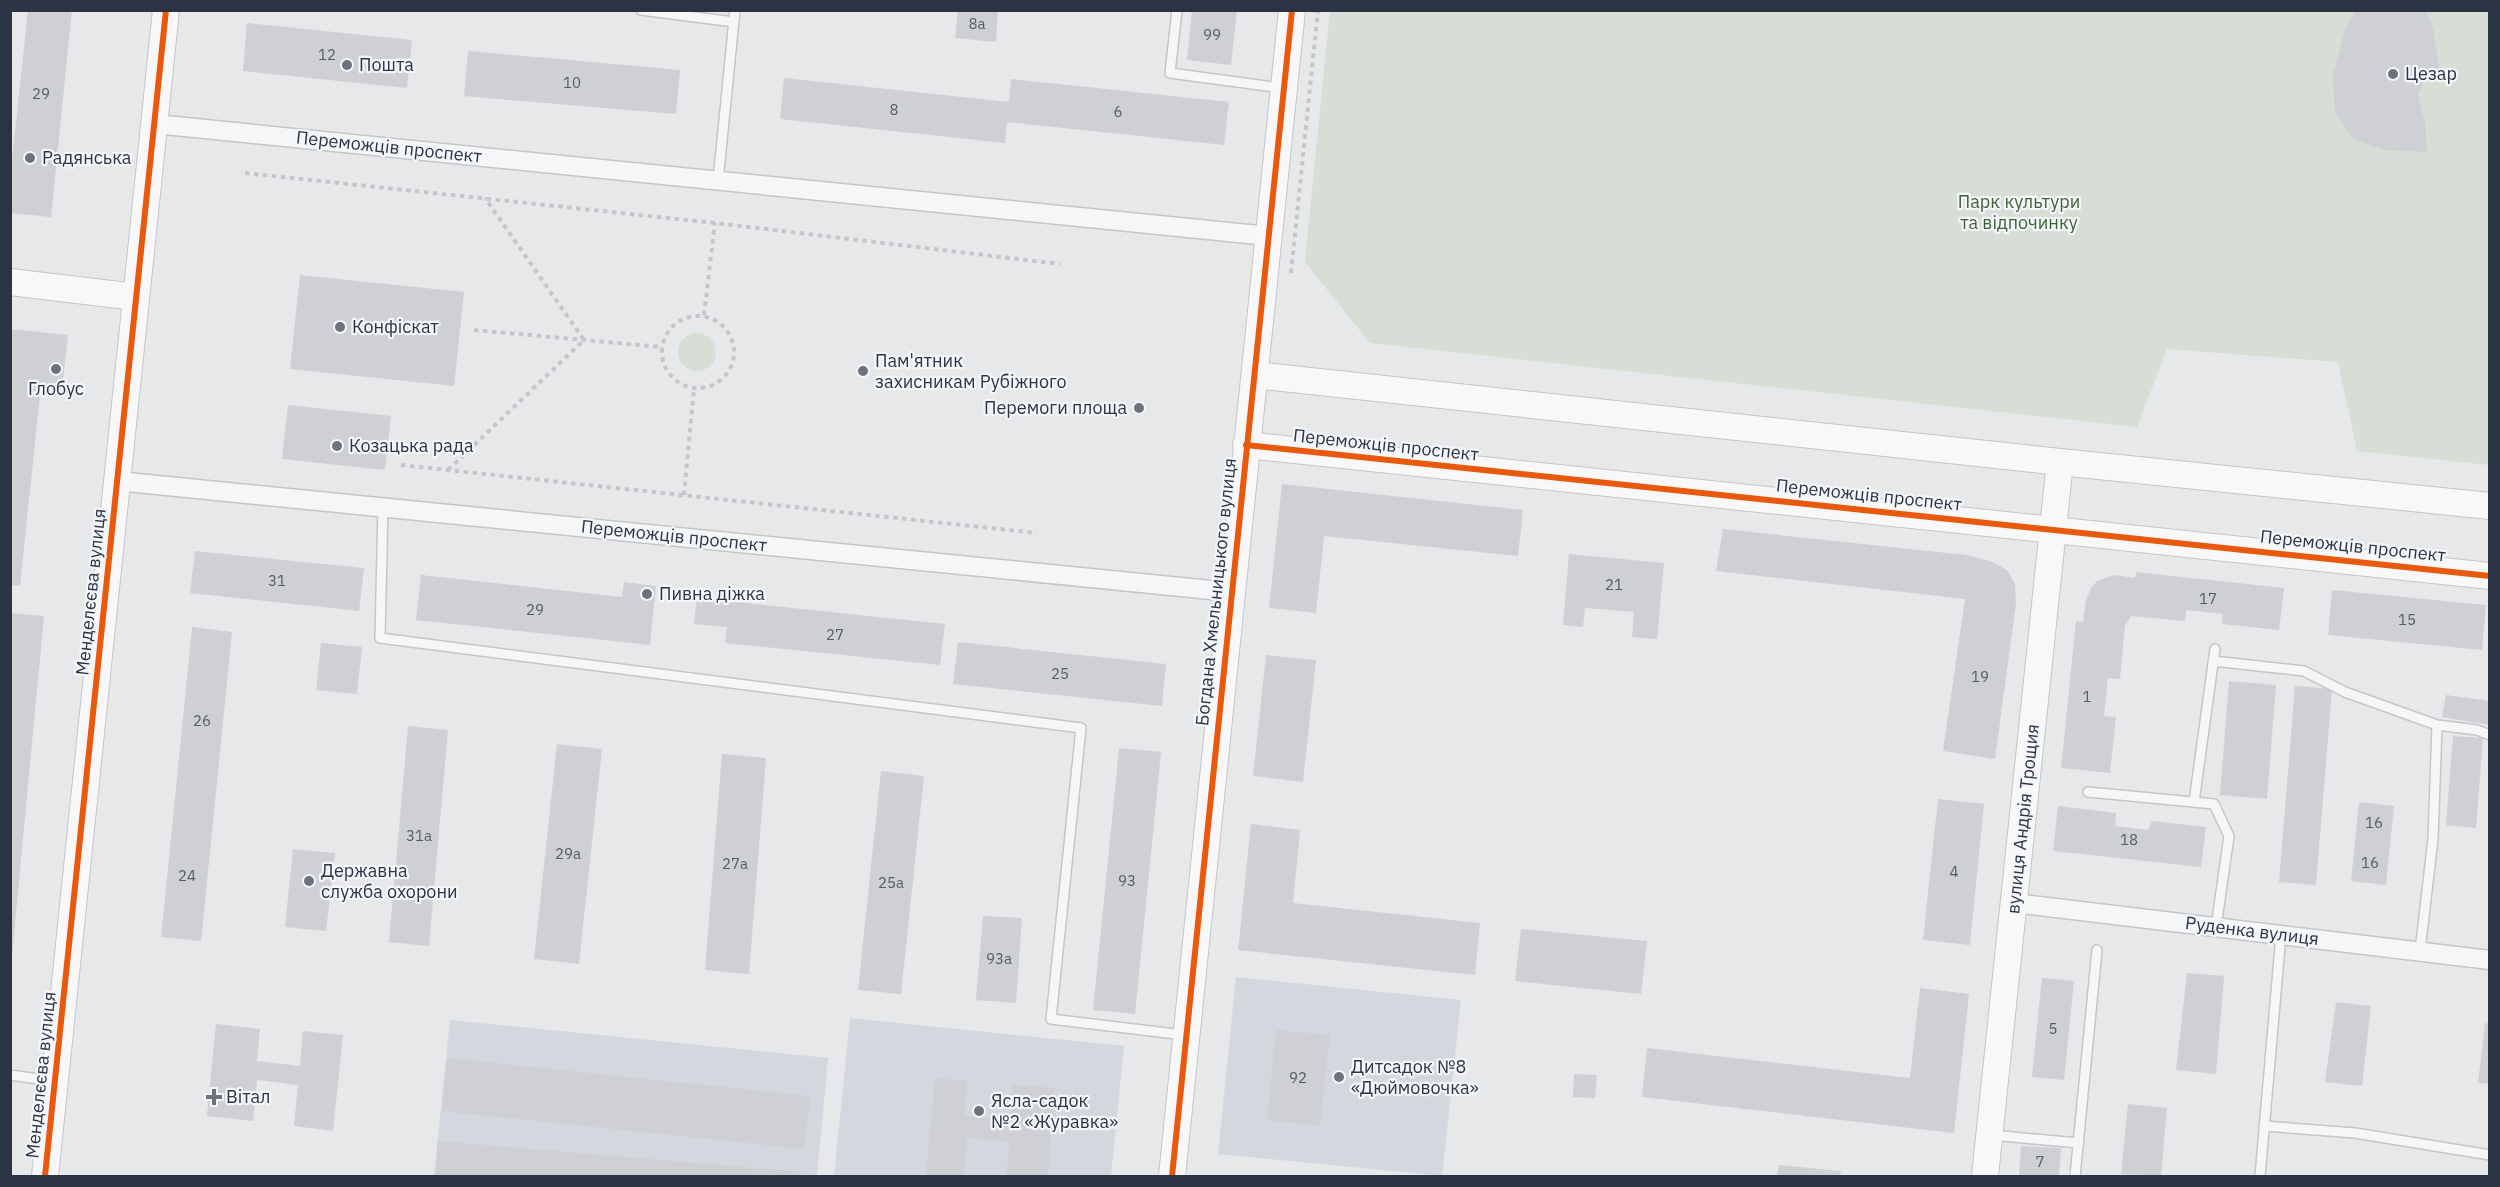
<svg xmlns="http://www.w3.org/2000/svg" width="2500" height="1187" viewBox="0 0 2500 1187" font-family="'IBM Plex Sans',sans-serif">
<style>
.built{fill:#d4d7dd}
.green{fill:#d6ded6}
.building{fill:#ced0d3}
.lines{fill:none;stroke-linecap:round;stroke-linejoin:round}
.lane-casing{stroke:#c4c6c8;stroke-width:12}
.street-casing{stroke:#c4c6c8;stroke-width:21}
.secondary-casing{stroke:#c4c6c8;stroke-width:28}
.path{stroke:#c5c6ca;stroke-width:4;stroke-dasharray:4.5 4.5;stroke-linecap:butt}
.lane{stroke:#f5f6f7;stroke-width:9}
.street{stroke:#f5f6f7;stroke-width:18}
.secondary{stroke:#f8f8f8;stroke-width:26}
.cycleway-casing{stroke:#f4f6f9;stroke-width:10}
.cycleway{stroke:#e8590c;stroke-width:6}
.poi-dot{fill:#6c737f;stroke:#f4f6f9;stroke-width:2}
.labels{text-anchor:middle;stroke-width:4.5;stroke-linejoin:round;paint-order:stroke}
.number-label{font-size:15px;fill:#545c69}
.poi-label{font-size:18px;fill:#2b3445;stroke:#f4f6f9;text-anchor:start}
.street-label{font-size:18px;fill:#2b3445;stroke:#f4f6f9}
.park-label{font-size:18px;fill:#3f6138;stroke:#f4f6f9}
</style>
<rect width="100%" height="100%" fill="#e6e8ea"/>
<path class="built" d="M1236,977L1461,1000L1442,1176L1218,1154Z
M850,1018L1124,1046L1111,1176H834Z
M450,1020L828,1058L817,1176H434Z"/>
<path class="green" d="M1330,11H2489V465L2357,451L2338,362L2167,349L2137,427L1370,343L1305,262Z
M678 352a19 19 0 1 1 38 0a19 19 0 1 1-38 0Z"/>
<path class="building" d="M28,10H72L51,217L10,213V178Z
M958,10H998L996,42L955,38Z
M1192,10H1237L1231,65L1187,60Z
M2357,10H2425L2433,28L2440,75L2424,79L2418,95L2425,123L2427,152L2385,150L2354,140L2335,113L2333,74L2347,24Z
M247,23L412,40L407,88L243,71Z
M468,51L680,70L676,114L464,96Z
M784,78L1009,102L1011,79L1229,102L1224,145L1007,122L1005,143L780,119Z
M300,275L464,292L454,386L290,369Z
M10,329L68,335L61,397L40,395L20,586L10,585Z
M288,405L391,416L385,470L282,459Z
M1282,484L1523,510L1518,556L1324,536L1316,613L1269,608Z
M1723,529L1966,555L1990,561L2007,570L2015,584L2016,603L1995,759L1943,751L1965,599L1716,571Z
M195,551L364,568L359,611L190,593Z
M1569,554L1664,563L1657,639L1632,637L1634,612L1585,608L1583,627L1563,625Z
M2136,572L2284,588L2279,630L2222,624L2223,614L2186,610L2185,621L2131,616L2125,626L2120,679L2108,678L2104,716L2116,717L2110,773L2061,768L2076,621L2083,622L2086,600L2091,588L2097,581L2114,575L2135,578Z
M421,575L622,597L624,582L656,586L650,645L416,620Z
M2332,590L2486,605L2482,650L2328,635Z
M697,598L945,624L940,665L725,643L727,627L694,624Z
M10,613L44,616L12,955H10Z
M192,627L232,632L201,941L161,937Z
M958,642L1166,664L1162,706L953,684Z
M321,643L362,647L357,694L316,690Z
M1266,655L1316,660L1303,782L1253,776Z
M2229,681L2276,685L2267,799L2220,795Z
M2295,686L2332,689L2316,885L2279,882Z
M2446,695L2490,701V725L2442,717Z
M408,726L448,730L429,946L389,942Z
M2453,736L2483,738L2476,828L2446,825Z
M557,744L602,749L579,964L534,959Z
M1119,748L1161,752L1135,1014L1093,1010Z
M722,754L766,758L749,974L705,970Z
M881,771L924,776L901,994L858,990Z
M1938,799L1984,804L1970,945L1923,940Z
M2359,802L2394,806L2386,885L2351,881Z
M2058,806L2116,813L2115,826L2148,830L2152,821L2206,827L2201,867L2053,851Z
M1251,824L1300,830L1293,903L1480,923L1475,975L1238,950Z
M293,849L335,853L326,931L285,927Z
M983,916L1022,918L1016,1003L976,1000Z
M1521,929L1647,941L1641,994L1515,981Z
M2187,973L2224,976L2216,1074L2176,1070Z
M2042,978L2074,981L2064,1080L2032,1077Z
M1920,988L1969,994L1954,1133L1642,1097L1647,1048L1910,1078Z
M2336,1002L2371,1006L2362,1086L2325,1082Z
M2485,1023L2490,1024V1084L2478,1083Z
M216,1024L260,1029L257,1061L300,1066L303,1031L343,1035L333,1131L294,1126L298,1085L257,1080L253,1121L207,1116Z
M1276,1030L1330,1035L1320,1126L1267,1120Z
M447,1058L810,1096L804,1149L442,1111Z
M1574,1074L1597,1075L1595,1098L1573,1097Z
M935,1078L967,1081L964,1116L1010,1120L1013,1085L1055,1088L1048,1176H1006L1010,1142L967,1138L964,1176H926Z
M2128,1104L2167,1108L2161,1176L2121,1174Z
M438,1141L802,1172L801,1176H435Z
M2021,1146L2061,1148L2059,1176H2019Z
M1779,1165L1841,1171L1840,1176H1777Z"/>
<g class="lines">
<g class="lane-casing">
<path id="lane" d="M641,10L734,22
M1177,10L1170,73L1281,88
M718,181L735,10
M383,508L380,638L1081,728L1051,1019L1184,1035
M2213,661L2304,671L2345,692L2437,725
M2088,792L2214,804L2229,836L2216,927
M2194,802L2215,649
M2420,951L2433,839L2437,725L2477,730L2490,735
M10,1075L53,1081
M2264,1126L2355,1133L2490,1155
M1991,1135L2079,1143
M2075,1176L2097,950
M2260,1176L2281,935"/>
</g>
<g class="street-casing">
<path id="street" d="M155,124L1268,236
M117,481L1231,592
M2014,903L2490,960"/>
</g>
<g class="secondary-casing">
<path id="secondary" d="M10,282L136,297
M1255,375L2060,462L2490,506
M1246,445L2490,576
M45,1176L166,10
M1172,1176L1292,10
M1985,1176L2060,462"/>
</g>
<path class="path" d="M245,173L715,223L1060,264
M1291,273L1318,10
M704,315L715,223
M662 352a36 36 0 1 1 72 0a36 36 0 1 1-72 0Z
M474,330L662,347
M401,465L1037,533
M448,470L584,340L485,198
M684,495L694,388"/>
<use href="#lane" class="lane"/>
<use href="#street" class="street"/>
<use href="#secondary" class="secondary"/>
<g class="cycleway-casing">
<path id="cycleway" d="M1246,445L2490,576
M45,1176L166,10
M1172,1176L1292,10"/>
</g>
<use href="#cycleway" class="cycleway"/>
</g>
<g class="poi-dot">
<circle cx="347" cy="65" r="6"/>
<circle cx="2393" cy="74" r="6"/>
<circle cx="30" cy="158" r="6"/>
<circle cx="340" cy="327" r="6"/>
<circle cx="56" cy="369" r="6"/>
<circle cx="863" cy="371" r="6"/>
<circle cx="1139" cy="408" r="6"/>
<circle cx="337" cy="446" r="6"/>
<circle cx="647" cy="594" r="6"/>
<circle cx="309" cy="881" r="6"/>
<circle cx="1339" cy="1077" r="6"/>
<path d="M211 1088h6v6h6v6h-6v6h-6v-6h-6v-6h6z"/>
<circle cx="979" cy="1111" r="6"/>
</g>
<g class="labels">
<g class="number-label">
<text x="977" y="29">8а</text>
<text x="1212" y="40">99</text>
<text x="327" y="60">12</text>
<text x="572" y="88">10</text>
<text x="41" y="99">29</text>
<text x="894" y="115">8</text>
<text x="1118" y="117">6</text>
<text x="277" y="586">31</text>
<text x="1614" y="590">21</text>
<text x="2208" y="604">17</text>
<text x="535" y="615">29</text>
<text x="2407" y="625">15</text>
<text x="835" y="640">27</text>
<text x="1060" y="679">25</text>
<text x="1980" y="682">19</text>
<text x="2087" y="702">1</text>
<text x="202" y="726">26</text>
<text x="2374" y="828">16</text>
<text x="419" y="841">31а</text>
<text x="2129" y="845">18</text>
<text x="568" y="859">29а</text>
<text x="2370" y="868">16</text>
<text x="735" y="869">27а</text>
<text x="1954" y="877">4</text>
<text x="187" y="881">24</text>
<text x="1127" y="886">93</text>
<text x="891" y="888">25а</text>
<text x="999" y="964">93а</text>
<text x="2053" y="1034">5</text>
<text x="1298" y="1083">92</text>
<text x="2040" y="1167">7</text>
</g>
<g class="poi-label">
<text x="359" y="71">Пошта</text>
<text x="2405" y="80">Цезар</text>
<text x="42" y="164">Радянська</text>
<text x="352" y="333">Конфіскат</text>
<text x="875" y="367">Пам'ятник<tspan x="875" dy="21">захисникам Рубіжного</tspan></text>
<text x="56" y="395" text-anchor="middle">Глобус</text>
<text x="1127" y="414" text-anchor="end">Перемоги площа</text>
<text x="349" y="452">Козацька рада</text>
<text x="659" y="600">Пивна діжка</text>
<text x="321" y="877">Державна<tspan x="321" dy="21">служба охорони</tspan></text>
<text x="1351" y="1073">Дитсадок №8<tspan x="1351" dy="21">«Дюймовочка»</tspan></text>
<text x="226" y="1103">Вітал</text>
<text x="991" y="1107">Ясла-садок<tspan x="991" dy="21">№2 «Журавка»</tspan></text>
</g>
<g class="street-label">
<text transform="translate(389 147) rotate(6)" y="6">Переможців проспект</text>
<text transform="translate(1386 445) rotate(6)" y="6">Переможців проспект</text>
<text transform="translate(1869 495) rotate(6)" y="6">Переможців проспект</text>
<text transform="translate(674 536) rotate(6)" y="6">Переможців проспект</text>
<text transform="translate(2353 546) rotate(6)" y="6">Переможців проспект</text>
<text transform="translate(91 592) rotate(-84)" y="6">Менделєєва вулиця</text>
<text transform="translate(1216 592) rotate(-84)" y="6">Богдана Хмельницького вулиця</text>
<text transform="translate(2023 819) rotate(-84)" y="6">вулиця Андрія Трощия</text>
<text transform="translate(2252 931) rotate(7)" y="6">Руденка вулиця</text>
<text transform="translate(41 1075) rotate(-84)" y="6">Менделєєва вулиця</text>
</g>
<g class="park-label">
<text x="2019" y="208">Парк культури<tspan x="2019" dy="21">та відпочинку</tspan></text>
</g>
</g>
<rect width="2500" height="1187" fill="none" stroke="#2b3445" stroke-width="24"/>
</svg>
